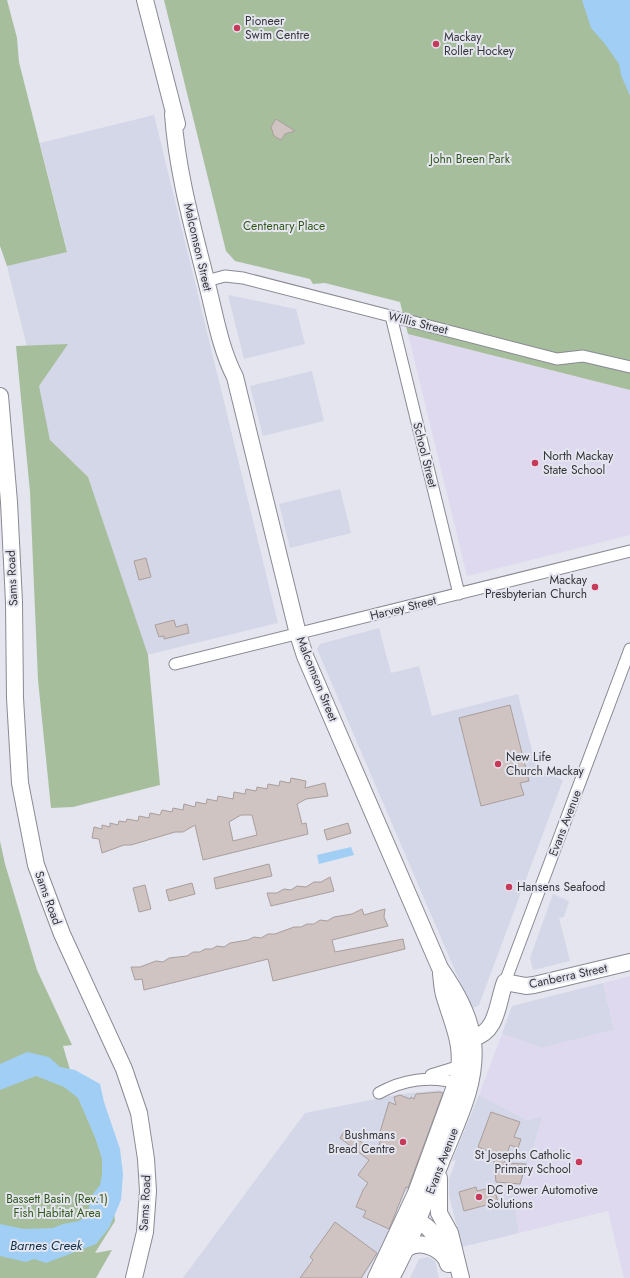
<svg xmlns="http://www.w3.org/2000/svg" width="630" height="1278" viewBox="0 0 630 1278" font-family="Jost,sans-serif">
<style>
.built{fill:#d4d7e7}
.education{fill:#ded9ee}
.green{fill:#a7be9c}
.water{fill:#a0cef4}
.building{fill:#cfc4c2;stroke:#a99e9c;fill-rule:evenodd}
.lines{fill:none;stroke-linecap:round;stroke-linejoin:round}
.street-casing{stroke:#898a93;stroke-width:13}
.secondary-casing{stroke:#898a93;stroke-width:18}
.street{stroke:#fff;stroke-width:11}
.secondary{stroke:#fff;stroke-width:16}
.poi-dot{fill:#c83858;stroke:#e4e5ef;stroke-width:1.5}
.labels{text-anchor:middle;stroke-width:4;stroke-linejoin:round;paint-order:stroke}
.poi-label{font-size:12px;fill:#35363a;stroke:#e4e5ef;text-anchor:start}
.park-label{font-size:12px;fill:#315819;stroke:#e4e5ef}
.street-label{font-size:12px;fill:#35363a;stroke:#e4e5ef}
.water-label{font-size:13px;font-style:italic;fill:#0d314a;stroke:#e4e5ef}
</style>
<rect width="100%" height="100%" fill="#e4e5ef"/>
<path class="built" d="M154,115L278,623L106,665L7,266L67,251L40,143Z
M228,295L296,309L305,344L244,359Z
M312,371L324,421L263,436L250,386Z
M340,489L351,533L290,548L279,504Z
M379,628L391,673L419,666L432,716L518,694L537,770L563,780L479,1005L474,1008L469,1003L317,649L320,644Z
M553,894L569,901L564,917L559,918L570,961L533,970L530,958Z
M603,983L614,1030L542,1048L502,1034L512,1006Z
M439,1090L446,1093L410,1188L405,1192L384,1244L363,1278H183L305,1113L401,1094Z
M479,1095L527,1120L543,1116L515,1205L519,1233L462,1247L449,1195V1179L456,1160L452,1161Z
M428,1257L435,1261L439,1278H410L419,1259Z"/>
<path class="education" d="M408,334L630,390V535L467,576Z
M630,976V1278H624L608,1211L519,1233L515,1205L543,1116L527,1120L479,1095L502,1034L542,1048L614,1030L603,983Z"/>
<path class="green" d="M0,0H7L17,38L19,62L67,252L7,266L0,246Z
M164,0H630V390L408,334L400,302L325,283L313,284L310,279L235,261L226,251Z
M68,344L39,386L50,440L88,477L148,655L160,785L73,807L51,808L38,680L30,492L16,346Z
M0,841L5,864L37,970L72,1045L63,1046L78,1097L97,1141L107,1143L115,1221L95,1253L112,1250L96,1278H0Z"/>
<path class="water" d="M582,0H630V96L621,75L619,64L605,44L591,28Z
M351,847L354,855L319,864L317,855Z
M27,1052L49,1057L60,1067L75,1070L100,1084L104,1102L120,1149L123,1174L121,1200L109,1228L96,1244L46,1263L34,1259L26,1262L0,1256V1224L24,1229L53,1228L63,1224L79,1221L88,1215L90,1198L100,1185L102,1174V1159L95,1137L78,1098L64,1087L36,1076L0,1090V1064Z"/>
<path class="building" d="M276,119L295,131L285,134L281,140L274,136L271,127Z
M146,558L151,577L139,580L134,561Z
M174,620L176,627L187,624L189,633L164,639V636L159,637L155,625Z
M510,705L529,781L520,783L524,795L481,806L459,718Z
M291,778L306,781L305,788L325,783L328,796L306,799L297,804L302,824L306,823L308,834L203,860L195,825L183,832H175L131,845H124L102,853L99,839L92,838L94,827L102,829V825L110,827V823L118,825L119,821L126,822L127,819L138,821L139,816L149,818L150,813L160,815L162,810L172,812L173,808L183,810L184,804L195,807L196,802L206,804L207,799L217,801L218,796L233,799L234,792L245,794L246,789L256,791L257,787L267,789L268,784L279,786L280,781L290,783ZM241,815H252L257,835L233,841L229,822Z
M348,823L351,833L327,840L324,830Z
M269,864L272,876L216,889L214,878Z
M330,877L334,891L271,906L267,893H277L284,889L291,890L297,886L306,887L314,882H321Z
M192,883L195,894L169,901L166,890Z
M145,885L151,909L139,912L133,888Z
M362,909L364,915L385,909L384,917L388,926L332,940L335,952L403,939L405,949L273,981L268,959L144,990L142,979L135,980L131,967H140L156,961L163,962L169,958L187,956L193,952H200L205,949H212L217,946L224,947L230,943L248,940L254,937L261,938L268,934H275L294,927H301L307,924H314L320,920L327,921L334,917L352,914Z
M440,1092L443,1093L408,1188L406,1187L389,1229L363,1217L366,1211L356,1207L363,1190L368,1183L358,1175L369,1160L340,1138L345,1130L376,1153L383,1134L380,1132L389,1102L396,1105L394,1097L400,1095L410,1099L411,1097L414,1099L416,1094Z
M491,1112L520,1122L514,1137L521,1139L518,1148L510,1145L504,1163L526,1164L520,1184L496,1182L493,1153L478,1147Z
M476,1187L477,1191L494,1187L498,1202L464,1211L459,1192Z
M335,1222L377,1253L361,1278H300L313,1260L310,1257Z"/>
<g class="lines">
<g class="street-casing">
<path id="street" d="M206,281L225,276L243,278L557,359L583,356L630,367
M391,316L459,594
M175,664L630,551
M505,982L630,649
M431,1075L460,1066
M379,1093C402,1080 431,1075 457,1083"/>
</g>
<g class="secondary-casing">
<path id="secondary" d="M145,0L177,124
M173,114C177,172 193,228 207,284C215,315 220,348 235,377L298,634L305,656L440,968C455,990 470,1015 473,1042C478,1086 454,1127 439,1167C424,1204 411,1242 391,1278
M0,396L9,502L14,602L15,698L20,783L36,865L62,934L124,1069L139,1113L146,1159L148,1191L145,1232L134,1278
M465,1033L473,1038C498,1032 497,1003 505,982L526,986L534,985L630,962
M439,1178V1213L450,1233L461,1278
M409,1218C431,1223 442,1243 448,1264
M406,1249C418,1239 439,1247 446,1259
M376,1278L416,1193L458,1078C464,1045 454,1028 445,998C442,990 442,982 441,973"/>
</g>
<use href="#street" class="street"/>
<use href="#secondary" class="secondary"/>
</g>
<g class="poi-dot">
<circle cx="237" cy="28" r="4"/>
<circle cx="436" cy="44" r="4"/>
<circle cx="535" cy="463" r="4"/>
<circle cx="595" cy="587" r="4"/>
<circle cx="498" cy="764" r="4"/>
<circle cx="509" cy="887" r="4"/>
<circle cx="403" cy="1142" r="4"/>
<circle cx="579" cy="1162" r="4"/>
<circle cx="479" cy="1197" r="4"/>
</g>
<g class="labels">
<g class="poi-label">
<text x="245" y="25">Pioneer<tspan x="245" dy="14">Swim Centre</tspan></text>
<text x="444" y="41">Mackay<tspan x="444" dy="14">Roller Hockey</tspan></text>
<text x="543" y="460">North Mackay<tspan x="543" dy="14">State School</tspan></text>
<text x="587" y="584" text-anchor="end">Mackay<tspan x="587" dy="14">Presbyterian Church</tspan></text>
<text x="506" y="761">New Life<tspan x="506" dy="14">Church Mackay</tspan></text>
<text x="517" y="891">Hansens Seafood</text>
<text x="395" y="1139" text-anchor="end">Bushmans<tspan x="395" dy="14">Bread Centre</tspan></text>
<text x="571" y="1159" text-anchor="end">St Josephs Catholic<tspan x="571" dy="14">Primary School</tspan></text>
<text x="487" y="1194">DC Power Automotive<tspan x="487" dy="14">Solutions</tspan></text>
</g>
<g class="park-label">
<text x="470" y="163">John Breen Park</text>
<text x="284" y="230">Centenary Place</text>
<text x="57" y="1203">Bassett Basin (Rev.1)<tspan x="57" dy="14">Fish Habitat Area</tspan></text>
</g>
<g class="street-label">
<text transform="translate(198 247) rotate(77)" y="4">Malcomson Street</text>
<text transform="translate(418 323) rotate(14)" y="4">Willis Street</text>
<text transform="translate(425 455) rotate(76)" y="4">School Street</text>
<text transform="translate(12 578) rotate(-93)" y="4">Sams Road</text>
<text transform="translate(403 608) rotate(-14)" y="4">Harvey Street</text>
<text transform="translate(317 679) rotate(68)" y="4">Malcomson Street</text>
<text transform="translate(565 823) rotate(-69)" y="4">Evans Avenue</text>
<text transform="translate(48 898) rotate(70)" y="4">Sams Road</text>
<text transform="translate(568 976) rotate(-12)" y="4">Canberra Street</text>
<text transform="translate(442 1161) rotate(-69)" y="4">Evans Avenue</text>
<text transform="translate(145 1203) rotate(-87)" y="4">Sams Road</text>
</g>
<g class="water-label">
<text x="46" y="1250">Barnes Creek</text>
</g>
</g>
</svg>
